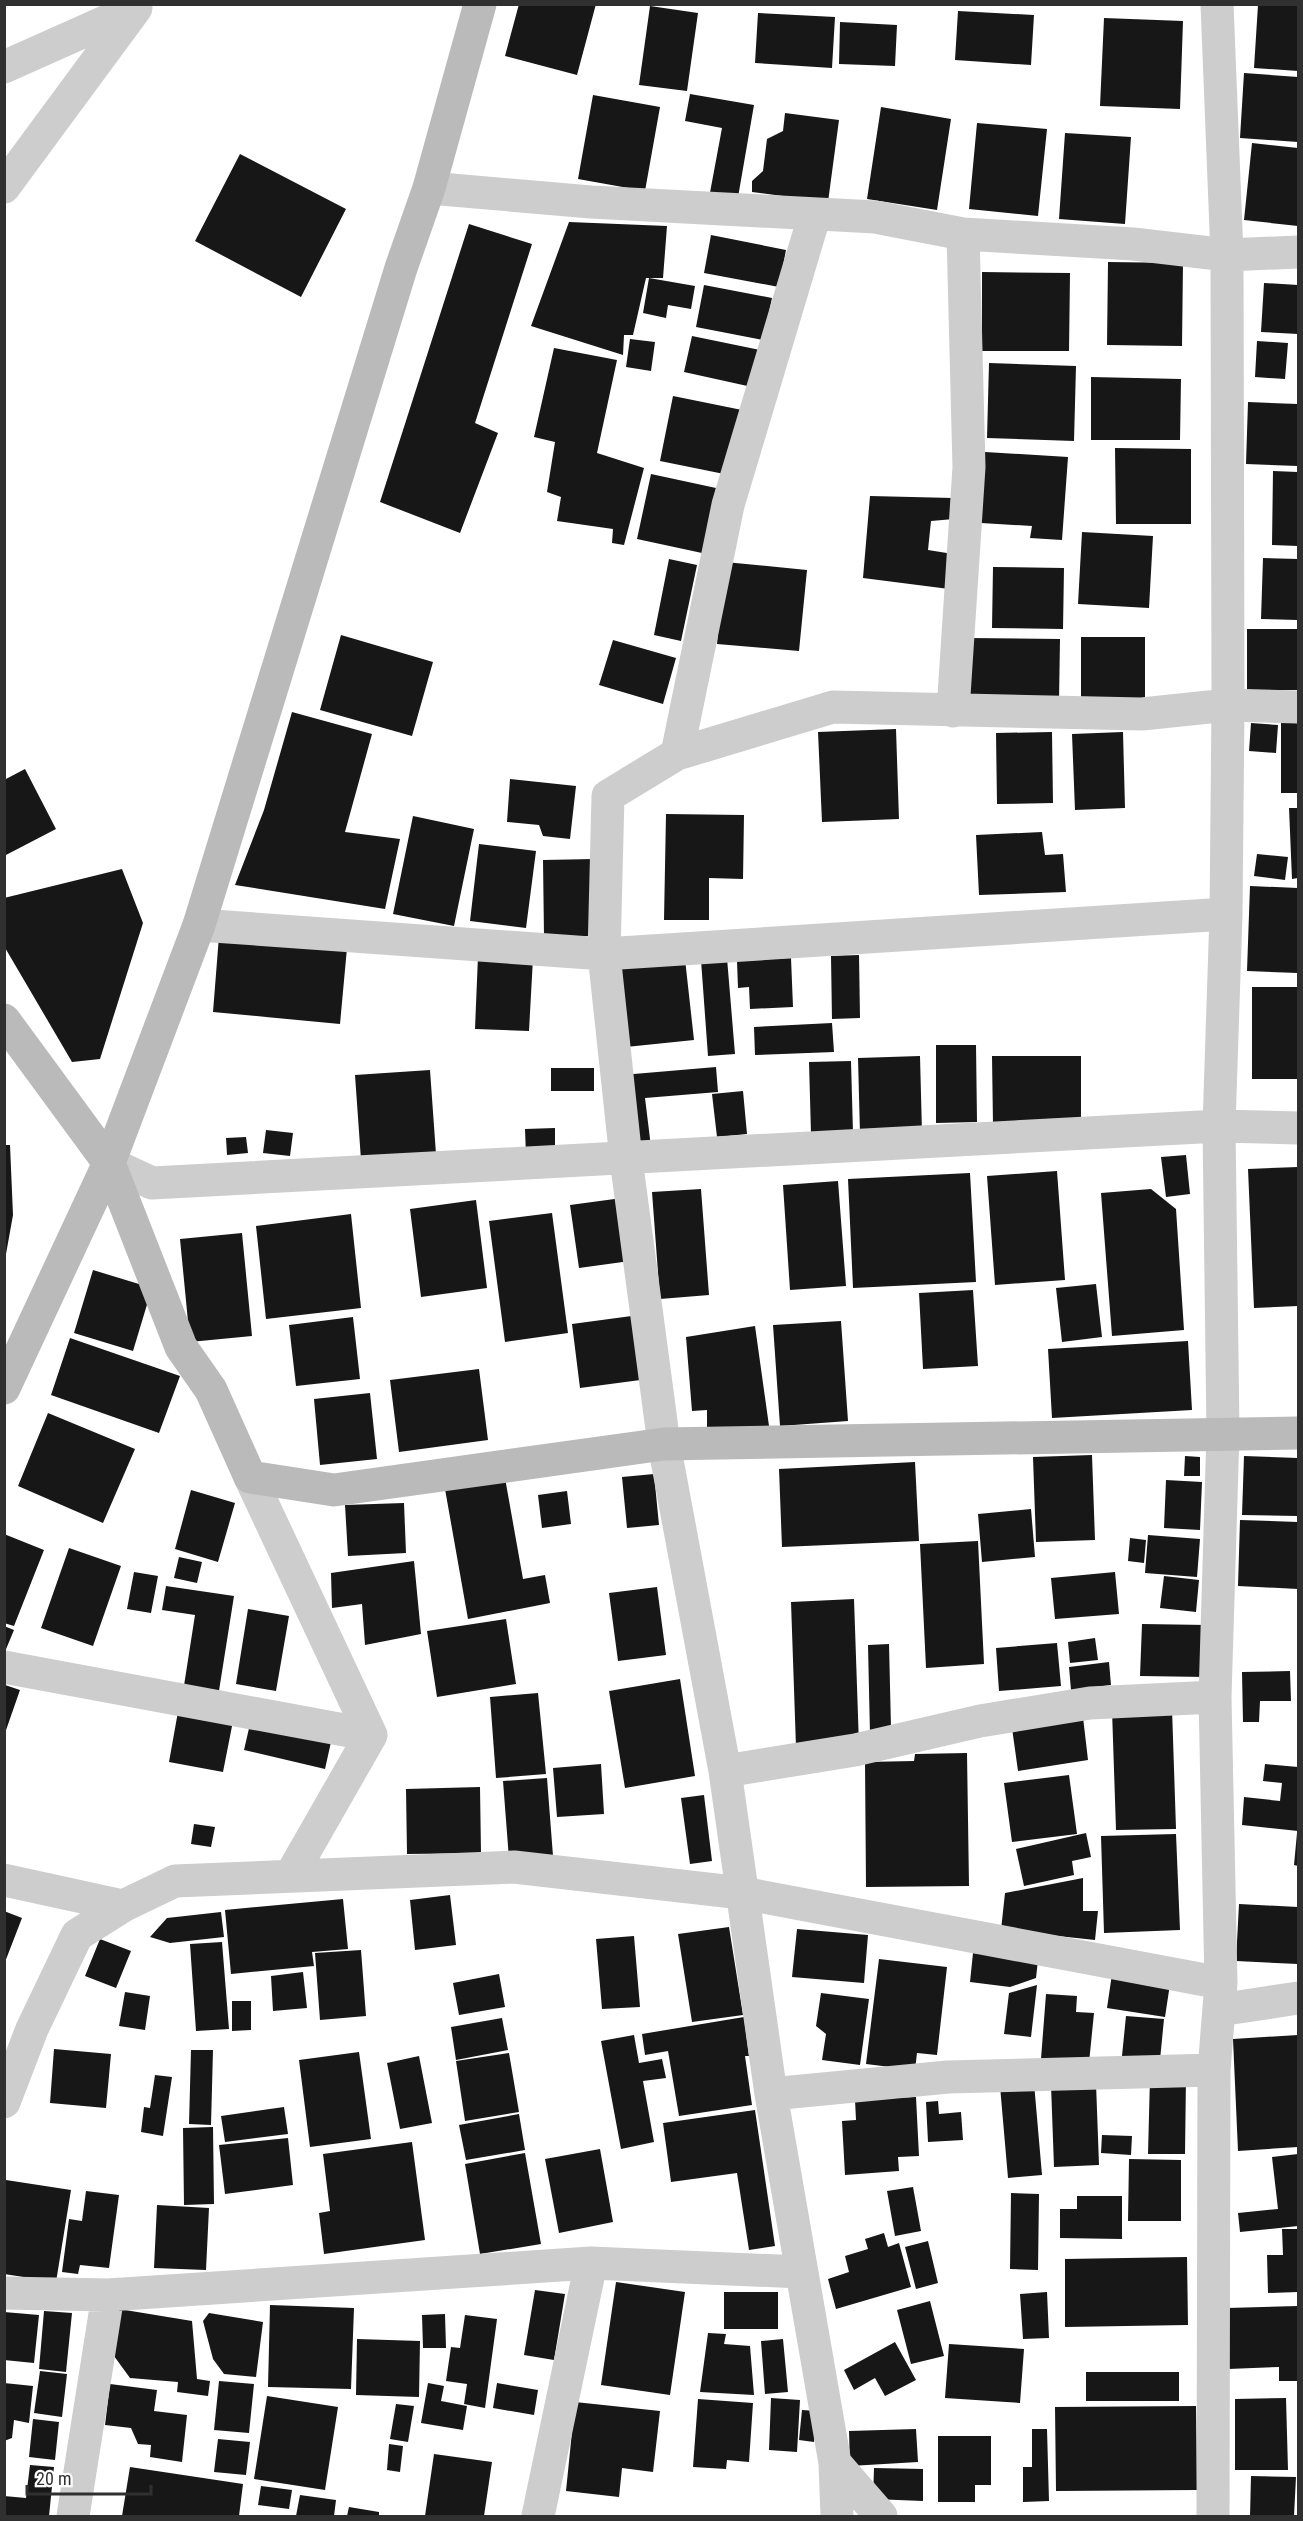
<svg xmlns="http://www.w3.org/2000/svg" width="1303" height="2521" viewBox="0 0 1303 2521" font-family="'Roboto Condensed',sans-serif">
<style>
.building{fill:#171717}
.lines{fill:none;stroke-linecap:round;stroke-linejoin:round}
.street{stroke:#cdcdcd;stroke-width:33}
.secondary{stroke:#bababa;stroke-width:33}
</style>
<rect width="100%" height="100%" fill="#fff"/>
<path class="building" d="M519,4H596L577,75L505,56Z
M1258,5H1298V71L1254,68Z
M650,6L698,13L687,91L639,85Z
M958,11L1034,15L1031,65L955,60Z
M758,13L835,17L832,68L755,63Z
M1104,18L1183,21L1180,109L1100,106Z
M840,22L897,25L895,66L839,64Z
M1244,73L1298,77V142L1240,138Z
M690,94L754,105L737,203L709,198L722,128L685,121Z
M593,95L660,107L645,191L578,179Z
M881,107L951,119L937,210L867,199Z
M785,113L839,120L828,202L752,192V181L763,171L767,139L783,131Z
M977,123L1047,129L1038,216L969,209Z
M1065,133L1131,137L1125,224L1059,219Z
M1252,143L1298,148V226L1244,220Z
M240,154L346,209L301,297L195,241Z
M569,222L667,226L663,278H646L633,335H624L623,355L531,326Z
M469,224L532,244L475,423L498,433L460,533L380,502Z
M711,235L786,250L779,287L704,273Z
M1108,262L1183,263L1182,346L1107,345Z
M982,272L1070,273L1069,351H982Z
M649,278L695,286L691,309L668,305L666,318L643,313Z
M1264,283L1298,285V334L1261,332Z
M704,285L772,298L763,340L696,327Z
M692,336L760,350L752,387L684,372Z
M630,339L655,342L651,371L626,367Z
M1257,341L1288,343L1285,379L1255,377Z
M554,348L617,360L597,453L644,468L624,545L612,543L613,529L557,521L561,497L547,492L555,442L534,437Z
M989,363L1076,366L1074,441L987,438Z
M1091,377L1181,379L1180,440H1091Z
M673,396L742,410L729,475L660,461Z
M1248,402L1298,404V466L1246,464Z
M1115,448L1191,449V524H1116Z
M985,452L1068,457L1062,540L1030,538L1032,526L981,523Z
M1273,471L1298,472V546L1272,545Z
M651,474L716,488L702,553L637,539Z
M870,496L953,498L954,519L931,521L928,550L953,554L949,589L863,578Z
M1082,532L1153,536L1149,608L1078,604Z
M1263,558L1298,559V620L1261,619Z
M669,559L697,565L681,641L654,635Z
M725,562L807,570L799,651L717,644Z
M993,567L1064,568L1063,629L992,628Z
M1247,629H1298V690H1247Z
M341,635L433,662L412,736L320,710Z
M1081,637H1145V706H1081Z
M968,638L1060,639L1059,701L968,700Z
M613,640L676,658L663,704L599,685Z
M292,712L372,734L345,832L400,839L385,909L235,885L264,810Z
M1281,717H1298V793H1281Z
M1251,723L1278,725L1276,753L1249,751Z
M896,729L899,819L822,822L818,732Z
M1052,732L1053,803L997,804L996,733Z
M1123,732L1125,808L1075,810L1072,734Z
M25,769L56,829L4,856V780Z
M510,779L576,786L570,839L543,836L539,825L507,822Z
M1289,808H1298V878L1292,879Z
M666,814L744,815L743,879L709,878V920H664Z
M413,816L474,829L454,926L393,914Z
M1042,832L1045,855L1063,854L1066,892L979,895L976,835Z
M479,844L536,851L526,928L470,921Z
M1257,854L1288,857L1285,880L1254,876Z
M594,859L595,936H544L543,860Z
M122,869L143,923L100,1059L72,1062L4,946V898Z
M1250,886L1298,888V973L1247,971Z
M219,936L347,948L340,1024L213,1012Z
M859,955L860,1018L832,1019L831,956Z
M478,956L533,958L529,1031L475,1029Z
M727,958L735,1054L708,1056L701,960Z
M791,958L793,1007L750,1009L749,987L738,988L737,961Z
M685,959L694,1040L626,1047L618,967Z
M1252,987H1298V1079H1252Z
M832,1023L834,1052L755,1055L754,1027Z
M936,1045H976L977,1122L936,1123Z
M920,1056L922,1133L860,1134L858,1058Z
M992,1056H1081V1124L993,1125Z
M851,1061L853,1133L811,1134L809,1062Z
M716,1067L718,1092L645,1098L651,1147L633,1150L622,1075Z
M551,1068H594V1091H551Z
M430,1070L436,1154L361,1160L355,1075Z
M743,1091L747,1134L717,1137L712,1094Z
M555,1128V1154L526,1155L525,1129Z
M266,1130L293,1133L290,1156L263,1153Z
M246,1137L248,1153L227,1155L226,1138Z
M4,1145H10L13,1215L6,1254Z
M1186,1155L1190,1194L1166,1197L1161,1157Z
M1298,1167V1306L1254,1308L1248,1169Z
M1057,1171L1065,1280L995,1285L987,1176Z
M970,1173L976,1282L853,1288L848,1179Z
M838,1181L846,1286L790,1290L783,1185Z
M701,1189L709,1295L660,1299L652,1192Z
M1151,1189L1176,1209L1184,1330L1112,1336L1101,1193Z
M622,1198L630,1261L579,1268L570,1205Z
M476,1200L487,1288L421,1297L410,1209Z
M552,1213L568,1333L505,1342L489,1221Z
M351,1214L361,1308L266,1319L256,1226Z
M242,1233L252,1336L190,1342L180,1239Z
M93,1270L152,1288L133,1351L74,1333Z
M1096,1284L1102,1337L1062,1342L1056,1288Z
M973,1290L978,1366L923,1369L919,1293Z
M639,1315L648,1379L580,1388L572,1324Z
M353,1317L360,1379L296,1386L289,1325Z
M841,1321L848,1421L780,1426L773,1325Z
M755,1326L770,1433L707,1439V1410L692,1411L686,1337Z
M70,1338L180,1376L159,1433L51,1395Z
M1188,1341L1192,1410L1052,1418L1048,1349Z
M479,1369L488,1440L399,1452L390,1380Z
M370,1393L377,1459L320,1465L314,1399Z
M48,1413L135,1449L103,1523L18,1486Z
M1092,1455L1095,1540L1036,1542L1033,1457Z
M1185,1456L1200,1457V1476H1184Z
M1244,1456L1298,1458V1516L1242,1515Z
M915,1462L919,1541L782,1547L779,1469Z
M654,1474L659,1525L627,1528L622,1477Z
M505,1478L523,1579L545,1575L550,1603L468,1619L445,1489Z
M1166,1480L1202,1482L1200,1530L1164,1528Z
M191,1490L235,1503L218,1562L175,1549Z
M567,1491L571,1524L542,1528L538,1495Z
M404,1503L406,1553L348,1556L345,1505Z
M1031,1509L1035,1557L982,1562L978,1514Z
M1240,1520L1298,1522V1589L1238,1586Z
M4,1534L44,1550L14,1626L4,1623Z
M1148,1535L1200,1539L1197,1577L1145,1573Z
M1130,1538L1146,1540L1144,1563L1128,1561Z
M978,1541L984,1664L926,1668L920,1544Z
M69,1548L121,1566L93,1646L41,1628Z
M179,1557L202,1562L197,1583L174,1578Z
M414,1561L421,1634L365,1645L362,1604L332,1608L331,1573Z
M134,1572L158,1576L151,1613L127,1609Z
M1115,1572L1119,1614L1055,1619L1051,1578Z
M1164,1576L1199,1580L1196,1612L1160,1608Z
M166,1586L234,1596L218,1697L183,1692L195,1615L162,1610Z
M657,1587L666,1655L618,1661L609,1593Z
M854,1599L859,1745L796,1747L791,1602Z
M248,1609L289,1616L276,1691L236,1684Z
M506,1619L516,1684L437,1697L427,1631Z
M1142,1624L1208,1625L1206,1677L1140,1676Z
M4,1626L14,1630L4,1654Z
M1095,1638L1098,1660L1070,1663L1068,1642Z
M1057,1643L1061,1686L999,1691L996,1648Z
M889,1644L891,1728L870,1735L868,1645Z
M1109,1662L1111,1685L1071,1690L1069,1667Z
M1290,1671L1291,1701H1260L1259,1722H1243L1242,1672Z
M680,1679L695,1776L625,1788L609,1691Z
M5,1685L20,1690L5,1733Z
M538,1693L546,1774L496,1778L490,1697Z
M179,1706L234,1716L223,1772L169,1762Z
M1172,1708L1176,1829L1116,1830L1112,1710Z
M1083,1717L1088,1760L1018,1771L1012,1728Z
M250,1724L331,1742L325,1769L244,1750Z
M967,1753L969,1886L866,1887L865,1762L914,1761L915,1754Z
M601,1764L604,1814L557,1817L553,1768Z
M1265,1764L1298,1767V1831L1242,1825L1244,1797L1280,1801L1282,1783L1263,1781Z
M1069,1775L1077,1834L1012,1842L1004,1783Z
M547,1778L553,1856L509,1859L503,1781Z
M480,1787L481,1853L407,1854L406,1789Z
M704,1795L712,1861L690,1864L681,1798Z
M194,1824L215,1827L211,1847L191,1844Z
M1086,1833L1091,1857L1072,1861L1074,1875L1024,1886L1016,1849Z
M1297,1833H1298V1866L1294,1865Z
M1176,1834L1180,1930L1104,1933L1101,1836Z
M1083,1878V1911H1098L1095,1940L1001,1930L1005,1893Z
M450,1895L456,1945L415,1950L410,1900Z
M343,1899L348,1949L312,1952L314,1966L231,1974L225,1910Z
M1239,1904L1298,1907V1964L1236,1961Z
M4,1911L22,1918L5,1962H4Z
M221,1912L224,1937L170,1943L150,1937L167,1918Z
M729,1927L743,2015L692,2022L678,1934Z
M797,1929L868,1935L864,1983L792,1977Z
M634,1936L640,2007L602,2009L596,1939Z
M100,1939L131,1951L116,1988L85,1976Z
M222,1942L229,2029L196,2031L190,1944Z
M361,1950L366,2016L320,2020L315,1953Z
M973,1953L1038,1960L1036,1978L1010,1987L970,1982Z
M879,1959L947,1967L937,2055L917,2053L915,2070L866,2064Z
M303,1972L307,2008L273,2011L271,1976Z
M499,1974L505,2007L459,2015L453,1983Z
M1112,1974L1170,1984L1165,2017L1107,2008Z
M1037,1985L1031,2037L1004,2034L1009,1993Z
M125,1992L150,1996L145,2030L119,2026Z
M821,1993L869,1999L860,2065L822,2060L826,2034L816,2026Z
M1046,1994L1077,1996L1076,2012L1094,2013L1089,2063L1041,2059Z
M232,2001H251V2030L232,2031Z
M1126,2016L1164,2019L1160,2060L1122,2056Z
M744,2017L749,2056H745L752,2105L679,2116L668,2051L645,2055L642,2034Z
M502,2018L508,2050L456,2060L451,2027Z
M634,2035L639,2063L662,2059L666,2078L643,2081L654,2142L621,2149L601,2041Z
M1298,2035V2147L1238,2151L1233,2039Z
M54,2049L111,2054L106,2108L50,2103Z
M191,2050H213L211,2125L189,2124Z
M359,2052L371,2139L310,2147L299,2060Z
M509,2053L519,2112L465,2121L456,2061Z
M419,2056L432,2123L400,2129L387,2063Z
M155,2075L172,2077L163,2136L141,2132L144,2107L150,2108Z
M1150,2077H1186L1185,2154H1148Z
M1034,2083L1042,2175L1008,2178L1000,2086Z
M1096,2083L1099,2165L1054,2167L1051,2085Z
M916,2097L919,2156L898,2157L899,2171L845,2175L842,2121L856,2120L855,2100Z
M938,2101L939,2114L961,2112L963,2140L928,2142L926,2102Z
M284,2107L288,2134L225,2142L221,2116Z
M755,2110L775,2246L749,2250L737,2173L671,2182L663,2123Z
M519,2114L525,2150L466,2160L459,2125Z
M213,2127L214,2204L184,2205L183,2128Z
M1102,2135L1132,2136L1131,2155L1101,2153Z
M288,2138L293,2185L225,2194L219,2145Z
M412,2142L425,2240L324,2254L319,2213L330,2211L323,2154Z
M600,2149L613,2222L559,2233L545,2159Z
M525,2153L541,2244L480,2254L465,2164Z
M1298,2154V2226L1240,2232L1238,2213L1278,2209L1272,2157Z
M1129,2159L1181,2160V2221H1128Z
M6,2180L71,2190L56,2282L4,2274Z
M913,2187L921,2231L895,2236L887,2191Z
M86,2191L119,2195L109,2268L80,2265L78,2274L62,2272L69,2219L82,2221Z
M1011,2193L1039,2194L1038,2270L1010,2269Z
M1077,2196H1122V2239L1060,2238V2209H1077Z
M157,2205L209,2208L206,2270L154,2268Z
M1282,2229H1298V2292L1268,2293L1267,2255H1283Z
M884,2233L888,2247L899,2243L911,2287L836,2309L828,2279L849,2272L845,2256L868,2249L865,2239Z
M928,2241L938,2283L916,2289L905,2247Z
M1187,2257L1188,2325L1065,2327V2259Z
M616,2282L685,2292L670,2395L601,2385Z
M535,2290L565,2294L554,2360L524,2355Z
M724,2292H778V2329H724Z
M1047,2292L1049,2338L1023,2339L1020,2294Z
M930,2301L944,2356L911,2364L897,2310Z
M270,2305L354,2308L351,2389L268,2387Z
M1298,2306V2381H1279V2367L1228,2369L1227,2308Z
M119,2309L192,2321L197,2379L210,2381L208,2396L177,2392L178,2382L130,2378L114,2356Z
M44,2311L72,2313L66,2372L39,2369Z
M4,2312L39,2315L34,2363L4,2360Z
M209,2313L263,2322L256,2377L224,2374L213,2359L203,2321Z
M445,2314L446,2348H423L422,2315Z
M465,2315L497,2319L485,2408L464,2404L467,2384L446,2381L451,2347L460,2348Z
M708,2333L726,2334L724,2344L750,2346L754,2395L700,2392Z
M357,2339L420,2341L419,2397L356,2395Z
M783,2339L788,2392L765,2394L761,2341Z
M895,2342L916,2380L885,2396L875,2378L854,2390L844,2370Z
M949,2344L1024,2349L1020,2403L945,2398Z
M40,2371L67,2374L62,2417L34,2413Z
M1086,2372H1179V2401H1086Z
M219,2381L254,2384L249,2433L214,2430Z
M4,2383L33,2386L29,2423L14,2420L12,2438L4,2441Z
M428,2383L444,2386L441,2401L467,2406L463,2430L421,2423Z
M497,2383L538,2390L534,2415L493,2408Z
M110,2384L157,2390L154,2411L187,2415L182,2462L150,2457L151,2445L138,2444L131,2428L105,2425Z
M267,2396L338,2407L325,2490L254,2479Z
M771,2398L800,2400L797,2452L769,2450Z
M1286,2398L1288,2470H1235V2399Z
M698,2399L753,2403L749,2462L727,2460L726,2469L693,2467Z
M575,2402L660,2411L653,2472L622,2468L619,2497L566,2491Z
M396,2404L414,2406L408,2442L390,2439Z
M1196,2406L1197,2490L1056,2491L1055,2407Z
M802,2410L817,2411L814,2442L799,2440Z
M33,2419L59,2422L55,2460L29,2457Z
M916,2429L918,2462L850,2466L849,2431Z
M1032,2429H1047L1049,2501L1023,2502V2467H1032Z
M938,2436H991V2485H975V2502H938Z
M218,2439L250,2442L246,2475L214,2472Z
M389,2444L403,2446L400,2472L387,2470Z
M434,2454L492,2462L484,2516H425Z
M30,2465L54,2467L49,2516H4V2496L26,2498Z
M130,2467L243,2484L239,2516H122Z
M874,2468L923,2469V2501L873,2499Z
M1251,2476L1296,2477L1294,2516H1250Z
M261,2486L292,2490L289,2509L258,2505Z
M300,2495L336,2500L334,2516H296Z
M349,2507L379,2512V2516H347Z"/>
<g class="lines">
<path class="street" d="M4,67L134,9
M4,187L136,8L132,4
M429,188L591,202L875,217L963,234L1133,244L1227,255L1298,252
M953,711L969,467L963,234
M677,754L728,505L815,214
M199,925L604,954L1226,914
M109,1163L152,1183L1219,1126L1298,1128
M250,1477L371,1735
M4,1667L371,1735
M725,1771L855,1750L980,1721L1090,1703L1215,1697
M291,1875L371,1735
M4,1880L123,1906L175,1881L514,1867L742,1893L1221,1983
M1219,2010L1298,1998
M771,2094L948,2077L1214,2070
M4,2102L32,2029L77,1935L123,1906
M4,2293L108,2295L591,2263L801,2272
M835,2463L881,2516
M73,2516L108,2295
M538,2516L591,2263
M837,2516L835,2463L771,2094L725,1771L664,1444L626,1159L604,954L608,796L677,754L833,707L1142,714L1228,705L1298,707
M1213,2516L1214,2070L1221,1983L1215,1697L1223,1433L1219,1126L1226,914L1228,705L1227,255L1217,4"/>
<path class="secondary" d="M4,1020L109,1163L181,1347L211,1390L250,1477L334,1490L664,1444L1298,1433
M4,1388L109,1163L199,925L401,268L429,188L480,4"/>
</g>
<rect width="1303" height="2521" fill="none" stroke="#303030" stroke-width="12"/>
<path d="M27 2485v9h124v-9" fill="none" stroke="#303030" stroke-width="3"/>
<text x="36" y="2485" font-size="18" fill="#303030" stroke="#ffffff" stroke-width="4.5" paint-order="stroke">20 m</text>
</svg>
